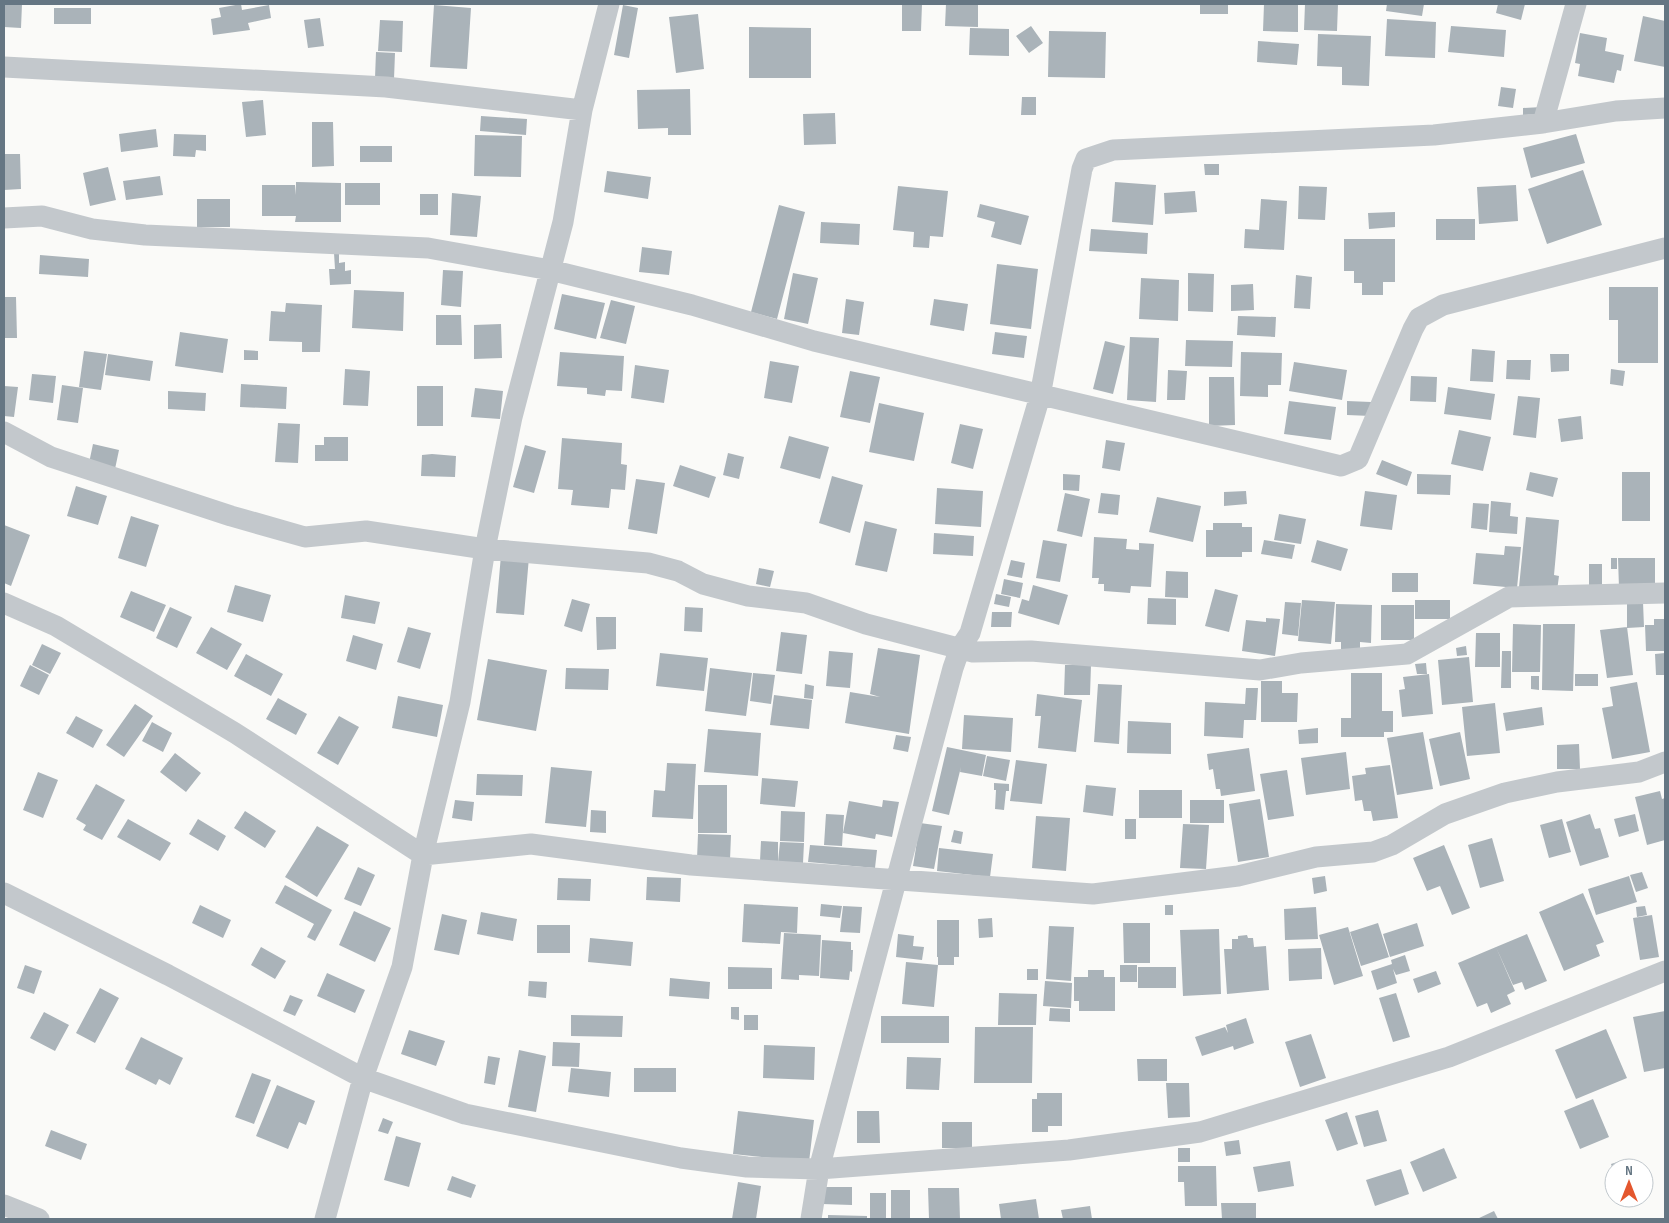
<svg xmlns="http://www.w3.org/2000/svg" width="1669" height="1223" viewBox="0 0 1669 1223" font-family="'Sofia Sans Condensed',sans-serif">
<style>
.building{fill:#aab3b9}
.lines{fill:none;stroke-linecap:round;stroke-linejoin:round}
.minor{stroke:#c3c8cc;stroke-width:21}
</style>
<rect width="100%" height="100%" fill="#fafaf8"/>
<path class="building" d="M4,4H22L21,28L4,27Z
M241,4L242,10L269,5L271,18L248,23L250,30L213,35L211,19L221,17L219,8Z
M902,4H922L921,31H902Z
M946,4H978V27L945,26Z
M1200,4H1228V14H1200Z
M1264,4H1298V32L1263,31Z
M1305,4H1338L1337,31L1304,30Z
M1387,4H1424L1422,16L1386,11Z
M1498,4H1525L1521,20L1496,13Z
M434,5L471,8L467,69L430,67Z
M623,5L638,8L629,58L614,55Z
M54,8H91V24H54Z
M698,14L704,69L676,73L669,17Z
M1643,16L1665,21V67L1634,61Z
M320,18L324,46L308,48L304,20Z
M1387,19L1436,22L1435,58L1385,56Z
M380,20L403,21L402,52L378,51Z
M1031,26L1043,43L1029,53L1016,36Z
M1451,26L1506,30L1504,57L1448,52Z
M749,27L811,28V78H749Z
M970,28L1009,29V56L969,55Z
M1049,31L1106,32L1105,78L1048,77Z
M1580,33L1607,38L1605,51L1624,55L1621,71L1617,70L1614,83L1578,76L1580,64L1575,63Z
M1318,34L1371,36L1369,86L1342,85V67L1317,66Z
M1258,41L1299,44L1297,65L1257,62Z
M376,52L395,53L394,79L375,78Z
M1501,87L1516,89L1513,108L1498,106Z
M690,89L691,135H668V128L638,129L637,90Z
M1022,97H1036V115H1021Z
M263,100L266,135L246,137L242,102Z
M1542,107V120H1523V108Z
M835,113L836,144L804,145L803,114Z
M481,116L527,119L526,135L480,131Z
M312,122H333L334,166L312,167Z
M156,129L158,147L121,152L119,134Z
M174,134L206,135V151L196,150L195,157L173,156Z
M1576,134L1585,163L1531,178L1523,148Z
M475,135L522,136L521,177L474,176Z
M360,146H392V162H360Z
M4,154H20L21,189L4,190Z
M1204,164H1219V175H1205Z
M108,167L116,200L90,206L83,173Z
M1583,170L1602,225L1547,244L1528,189Z
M607,171L651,177L648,199L604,192Z
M160,176L163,195L126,200L123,181Z
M296,182L341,183V222H295L296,216H262V185H295L296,195Z
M1115,182L1156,185L1153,225L1112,222Z
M345,183H380V205H345Z
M1516,185L1518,221L1479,224L1477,187Z
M898,186L948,191L943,237L930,236L929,248L913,247L914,232L893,230Z
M1299,186L1327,187L1325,220L1298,219Z
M1195,191L1197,212L1165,214L1164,193Z
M452,193L481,196L477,237L450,235Z
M420,194H438V215H420Z
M197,199H230V227H197Z
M1261,199L1287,201L1284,250L1244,248L1245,229L1259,230Z
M980,204L1029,216L1021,245L991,237L995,222L977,217Z
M779,205L805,212L777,319L751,312Z
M1395,212V227L1369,229L1368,213Z
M1436,219H1475V240H1436Z
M821,222L860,224L859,245L820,243Z
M1091,229L1148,233L1147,254L1089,251Z
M1344,239H1395V282H1383V295H1362V283H1354V271H1344Z
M642,247L672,251L669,275L639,272Z
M334,253H339V263L345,262V271L351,270V284L330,285L329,269H335Z
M40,255L89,259L88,277L39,274Z
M997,264L1038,269L1031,329L990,324Z
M443,270L463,271L461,307L441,305Z
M793,273L818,278L808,324L784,319Z
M1188,273L1214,274L1213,312L1188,311Z
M1296,275L1312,277L1310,309L1294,308Z
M1141,278L1179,280L1178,321L1139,319Z
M1253,284L1254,310L1231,311V285Z
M1609,287H1658V363H1618V320H1609Z
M354,290L404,292L403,331L352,328Z
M562,294L605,303L596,339L554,329Z
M4,297H16L17,338H4Z
M846,299L864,302L859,335L842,333Z
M934,299L968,304L964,331L930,325Z
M611,300L635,306L626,344L600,338Z
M286,303L322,305L320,352H302V342L269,341L271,311L285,312Z
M436,315H461L462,345H436Z
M1238,316L1276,317L1275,337L1237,335Z
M501,324L502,358L474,359V325Z
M180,332L228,339L223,373L175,366Z
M995,332L1027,336L1024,358L992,354Z
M1130,337L1159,338L1156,402L1127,400Z
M1186,340L1233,341L1232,367L1185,366Z
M1105,341L1125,346L1113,394L1093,389Z
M1472,349L1495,351L1493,382L1470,381Z
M244,350L258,351V360H244Z
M84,351L107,354L101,390L79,387Z
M560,352L624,356L622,391L606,390L605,396L587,394V388L557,386Z
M1241,352L1282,353L1281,385H1268V397L1240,396Z
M108,354L153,361L150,381L105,375Z
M1550,354H1569V371L1551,372Z
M1507,360H1531L1530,380L1506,379Z
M770,361L799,366L792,403L764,398Z
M1294,362L1347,370L1342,400L1289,391Z
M635,365L669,370L664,403L631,398Z
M345,369L370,371L368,406L343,405Z
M1611,369L1625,371L1623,386L1610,384Z
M1168,370L1187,371L1185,400H1167Z
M850,371L880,377L870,423L840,417Z
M32,374L56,376L53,403L29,400Z
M1411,376L1437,377L1436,402L1410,401Z
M1209,377H1234L1235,425L1209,426Z
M241,384L287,387L286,409L240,407Z
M62,385L83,388L78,423L57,420Z
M4,386L18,387L14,417L4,416Z
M417,386H443V426H417Z
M1448,387L1495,394L1491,420L1444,414Z
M475,388L503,391L500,419L471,417Z
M168,391L206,393L205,411L168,409Z
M1518,396L1540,398L1536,438L1513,435Z
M1289,401L1336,407L1331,440L1284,434Z
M1347,401L1371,402V416L1347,415Z
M879,403L924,413L914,461L869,452Z
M1581,416L1583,439L1561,442L1558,419Z
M278,423L300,424L298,463L275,462Z
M960,424L983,429L973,469L951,463Z
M1459,430L1491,437L1483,471L1451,464Z
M789,436L829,447L820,479L780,468Z
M324,437H348V461H315V445H324Z
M562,438L622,443L621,464L627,465L625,490L611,489L609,508L571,505L573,490L558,489Z
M1106,440L1125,443L1120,471L1102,468Z
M93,444L119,450L115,469L89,463Z
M525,445L546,451L534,493L513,487Z
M728,453L744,457L739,479L723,475Z
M432,454L456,456L455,477L421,476L422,455Z
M1382,460L1412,472L1407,486L1376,474Z
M680,465L716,477L709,498L673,486Z
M1530,472L1558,478L1553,497L1526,490Z
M1622,472H1650V521H1622Z
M1063,474L1080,475L1079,491L1063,490Z
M1417,474L1451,475L1450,495L1417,494Z
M832,476L863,485L850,533L819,523Z
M636,479L665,483L657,534L628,529Z
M76,486L107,496L98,525L67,516Z
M937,488L983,491L981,527L935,524Z
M1246,491L1247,504L1224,506V492Z
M1365,491L1397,495L1392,530L1360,526Z
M1065,493L1090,499L1082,537L1057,531Z
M1101,493L1120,495L1118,515L1098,513Z
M1157,497L1201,506L1193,542L1149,532Z
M1491,501L1511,503L1510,516L1518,517L1517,534L1489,532Z
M1473,503L1489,504L1487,530L1471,528Z
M1279,514L1306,519L1301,544L1274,540Z
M131,516L159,525L146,567L118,558Z
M1526,517L1559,520L1554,575L1559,576L1557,591L1519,587Z
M865,521L897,529L887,572L855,565Z
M1213,523H1242V527H1252V552H1242V557H1206V530H1213Z
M4,525L30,535L11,586L4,583Z
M934,533L974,536L973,556L933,554Z
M1094,537L1127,539L1126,549L1139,550V543L1154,544L1151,587L1131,586L1130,593L1104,591V584H1098L1099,578H1092Z
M1043,540L1067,544L1060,582L1036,578Z
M1264,540L1295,545L1292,559L1261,554Z
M1317,540L1348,549L1341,571L1311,562Z
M1505,546L1521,547L1517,588L1473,584L1476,553L1504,555Z
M501,555L529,557L524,615L496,613Z
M1611,558H1617V569H1611Z
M1618,558H1655V588H1619Z
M1011,560L1025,563L1022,578L1007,575Z
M1589,564H1602V585H1589Z
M759,568L774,571L770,587L756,584Z
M1166,571L1188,572V598L1165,597Z
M1392,573H1418V592H1392Z
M1004,579L1023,583L1020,598L1001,594Z
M235,585L271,595L263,622L227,612Z
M1033,585L1068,595L1059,625L1018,613L1022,599L1029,601Z
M1215,589L1238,595L1229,632L1205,626Z
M131,591L166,605L154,632L120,617Z
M996,594L1011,597L1009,607L994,604Z
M345,595L380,602L375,624L341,618Z
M1148,598L1176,599V625L1147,624Z
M572,599L590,604L582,632L564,626Z
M1302,600L1335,602L1331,644L1298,641Z
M1415,600H1450V619H1415Z
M1285,602L1301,603L1298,636L1282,634Z
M1643,602L1644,627L1627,628V603Z
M1336,604L1372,605L1371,643L1360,642V651L1341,650V642H1335Z
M1381,605H1414V640H1381Z
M170,607L192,617L177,648L156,638Z
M685,607L703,608L702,632L684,631Z
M992,612H1012L1011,627H991Z
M596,617H616V649L597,650Z
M1266,618L1280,619L1275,656L1242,651L1246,620L1266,622Z
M1654,619H1665V651H1646L1645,625H1654Z
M1513,624L1541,625L1540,672H1512Z
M1543,624H1575L1573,691L1542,690Z
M211,627L242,644L227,670L196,653Z
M408,627L431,633L420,669L397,662Z
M1627,627L1633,675L1607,678L1600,630Z
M781,632L807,635L802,674L776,671Z
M1476,633H1500V667H1475Z
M353,635L383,644L376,670L346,661Z
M42,644L61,653L50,674L32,665Z
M1466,646L1467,655L1457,656L1456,648Z
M878,648L920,655L909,734L845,723L850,692L880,697L870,694Z
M829,651L853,653L850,688L826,686Z
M1502,651H1511V688H1501Z
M660,653L708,658L704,691L656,686Z
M1665,653V675H1656L1655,654Z
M246,654L283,674L271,696L234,676Z
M1469,657L1473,702L1442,705L1438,660Z
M488,659L547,670L536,731L477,720Z
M1426,663L1427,674H1417L1415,664Z
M30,665L49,675L39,695L20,686Z
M1065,665H1091L1090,695H1064Z
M566,668L609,669L608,690L565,689Z
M710,668L752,673L746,716L705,711Z
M753,673L775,675L771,704L750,701Z
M1351,673H1382V711H1393V732H1384V737H1341V718H1351Z
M1429,674L1433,714L1402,717L1399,690L1405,689L1403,677Z
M1575,674H1598V686H1575Z
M1531,676H1539V690L1531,689Z
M1261,681H1282V693H1298L1297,722H1261Z
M1637,682L1650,752L1612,759L1602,708L1613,706L1610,687Z
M805,684L814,686L813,699L804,698Z
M1098,684L1122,685L1119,744L1094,742Z
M1246,688H1258L1256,720H1244L1243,738L1204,736L1205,702L1245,704Z
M1037,694L1082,700L1076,752L1038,748L1041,716H1035Z
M774,695L812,700L809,729L770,725Z
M398,696L443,705L437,737L392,728Z
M278,698L307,714L296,735L266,719Z
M1495,703L1500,753L1467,756L1462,707Z
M135,704L153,716L124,757L106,745Z
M1542,707L1544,725L1506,731L1503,713Z
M964,715L1013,718L1011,752L962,749Z
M76,716L103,730L93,748L66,733Z
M339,716L359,727L338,765L317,753Z
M1128,721L1171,723V754L1127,753Z
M152,722L172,733L163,752L142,741Z
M1318,728V743L1299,744L1298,730Z
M708,729L761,733L758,776L704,772Z
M1423,732L1433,789L1397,795L1387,738Z
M1460,732L1470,779L1440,786L1429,739Z
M896,735L911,737L908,752L893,749Z
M1579,744L1580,769H1557V745Z
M947,747L986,755L982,776L960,772L961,767L949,815L932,811Z
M1249,748L1255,791L1221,796L1220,789H1216L1213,769L1209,770L1207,754Z
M1346,752L1350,789L1306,795L1301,758Z
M175,753L201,773L186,792L160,772Z
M987,756L1010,760L1006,781L983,776Z
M1016,760L1047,764L1042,804L1010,801Z
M667,763L696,764L693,819L652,817L654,790L665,791Z
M1390,765L1398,818L1373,821L1371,811H1364L1362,800L1355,801L1352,776L1366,774L1365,768Z
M551,767L592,771L586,827L545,823Z
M1287,770L1294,816L1268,820L1260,774Z
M38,772L58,780L43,818L23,810Z
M477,774L523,775L522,796L476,795Z
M762,778L798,781L795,807L760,804Z
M994,783L1009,784V791H1006L1004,810L995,809L996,790H994Z
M96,784L125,800L102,840L83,830L86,825L76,819Z
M698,785H727V833H698Z
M1086,785L1116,788L1113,816L1083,812Z
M1139,790H1182V818H1139Z
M1660,791L1662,799L1665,798V840L1647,845L1635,797Z
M1260,799L1269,857L1238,862L1229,804Z
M455,800L474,802L472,821L452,818Z
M883,800L899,802L892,837L876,834L875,839L843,833L849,801L882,807Z
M1190,800H1224V823H1190Z
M591,810L606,811V833L590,832Z
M245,811L276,831L265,848L234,828Z
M781,811L805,812L804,842L780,841Z
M826,814L844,815L842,846L824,845Z
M1590,814L1595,829L1600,828L1609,857L1580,866L1566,822Z
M1635,814L1639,831L1619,837L1614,819Z
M1036,816L1070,818L1066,871L1032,868Z
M128,819L171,843L160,861L117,837Z
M198,819L226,836L218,851L189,834Z
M1125,819H1136V839H1125Z
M1562,819L1571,852L1549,858L1540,825Z
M920,823L942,826L934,869L913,866Z
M1183,824L1209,825L1206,869L1180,868Z
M317,826L349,845L317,897L285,877Z
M954,830L963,832L961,844L951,842Z
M698,834L731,835L730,860L697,859Z
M1492,838L1504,881L1480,888L1468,845Z
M761,841L778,842V862L760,861Z
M780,842L804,843L803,863L778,862Z
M810,845L877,850L875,868L808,862Z
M1444,845L1470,908L1452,915L1440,886L1427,891L1413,858Z
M939,848L993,854L990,877L937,871Z
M358,867L375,875L361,906L344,899Z
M1642,872L1648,888L1636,892L1630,875Z
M1325,876L1327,891L1314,894L1312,878Z
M1629,876L1637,902L1596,915L1588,889Z
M647,877L681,878L680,902L646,900Z
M558,878L591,879L590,901L557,900Z
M285,885L332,910L315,941L307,937L314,924L275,903Z
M1583,893L1604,942L1596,945L1600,956L1564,971L1539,912Z
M744,904L798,907L797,933L781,932L780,944L742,942Z
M821,904L842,906L840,918L820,916Z
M200,905L231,920L223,938L192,923Z
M1165,905H1173V915H1165Z
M843,906L862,907L860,933L840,932Z
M1645,906L1647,915L1637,917L1636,907Z
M1316,907L1318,939L1285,940L1284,909Z
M354,911L391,928L375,962L339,945Z
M481,912L517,919L513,941L477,934Z
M442,914L467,920L459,955L434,950Z
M1652,915L1659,957L1640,960L1633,918Z
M992,918L993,937L979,938L978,919Z
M937,920H959V957H937Z
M1123,923H1150V963H1124Z
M1378,923L1389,957L1361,966L1350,932Z
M1417,923L1424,946L1390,957L1383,934Z
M537,925H570V953H537Z
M1049,926L1074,927L1071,981L1046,979Z
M1348,927L1363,976L1334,985L1319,935Z
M1219,929L1221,994L1183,996L1180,930Z
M784,933L821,935L819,976L799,975V980L781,979Z
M898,934L914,936L913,946L924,947L922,960L896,957Z
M1527,934L1547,981L1525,990L1522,982L1513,985L1496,947Z
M1247,935L1248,938H1253L1254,947L1266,946L1269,990L1227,994L1224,949H1232V939H1238V936Z
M590,938L633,942L631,966L588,962Z
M822,940L851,942V950H853L852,972L850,971L849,980L820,978Z
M261,947L286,961L275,979L251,965Z
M1496,947L1515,991L1507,995L1511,1004L1491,1013L1487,1003L1477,1007L1458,963Z
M1321,948L1322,979L1289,981L1288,949Z
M1405,955L1410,971L1396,975L1393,969L1397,983L1377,990L1371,971L1392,964L1391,960Z
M938,957H954V965H938Z
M906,962L938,965L934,1007L902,1004Z
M25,965L42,971L34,994L17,988Z
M1120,965H1137V982H1120Z
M728,967L772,968V989H728Z
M1138,967H1176V988H1138Z
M1027,969H1038V980H1027Z
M1088,970H1104V977H1115V1011H1079V1001H1074V977H1088Z
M1436,971L1441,984L1418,993L1413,979Z
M327,973L365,990L355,1013L317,996Z
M670,978L710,982L709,999L669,996Z
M529,981L547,982L546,998L528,996Z
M1045,981L1072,983L1071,1008L1043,1006Z
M100,988L119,998L95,1043L76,1033Z
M999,993L1037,994L1036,1025H998Z
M1396,993L1410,1037L1393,1042L1379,998Z
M290,995L303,1000L295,1016L283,1011Z
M731,1007H739V1020L731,1019Z
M1050,1008L1070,1009V1022L1049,1021Z
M1665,1011V1068L1644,1072L1633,1017Z
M44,1012L69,1025L55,1051L30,1038Z
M571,1015L623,1016L622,1037L571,1036Z
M744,1015H758V1030H744Z
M881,1016H949V1043H881Z
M1246,1018L1254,1043L1234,1050L1233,1046L1202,1056L1195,1037L1225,1027L1228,1033L1226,1025Z
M975,1027H1033L1032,1083H974Z
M1606,1029L1627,1078L1576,1099L1555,1050Z
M409,1030L445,1041L436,1066L401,1054Z
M1311,1034L1326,1078L1300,1087L1285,1042Z
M141,1037L183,1058L170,1085L159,1079L156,1085L125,1069Z
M553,1042L580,1043L579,1067L552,1066Z
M764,1045L815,1047L814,1080L763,1078Z
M519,1050L546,1056L536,1112L508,1107Z
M488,1056L500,1058L495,1085L484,1083Z
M907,1057L941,1058L939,1090L906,1089Z
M1137,1059H1167V1081H1138Z
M571,1068L611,1072L609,1097L568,1092Z
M634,1068H676V1092H634Z
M252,1073L271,1080L254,1124L235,1117Z
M1166,1083H1189L1190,1117L1168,1118Z
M277,1085L315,1101L306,1125L299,1122L288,1149L256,1136Z
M1037,1093H1062V1126H1048V1132H1032V1099H1037Z
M1593,1099L1609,1137L1580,1149L1564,1111Z
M1378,1110L1387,1141L1364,1147L1355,1116Z
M738,1111L814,1120L809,1162L733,1154Z
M857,1111H879L880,1143H857Z
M1347,1112L1358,1144L1337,1151L1325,1120Z
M383,1118L393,1122L388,1134L378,1131Z
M942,1122H972V1148H942Z
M51,1130L87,1144L81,1160L45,1146Z
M396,1136L421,1143L409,1187L384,1180Z
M1239,1140L1241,1154L1226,1156L1224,1142Z
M1178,1148H1190V1162H1178Z
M1444,1148L1457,1178L1423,1192L1410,1162Z
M1627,1159L1629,1168H1614V1173L1611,1164Z
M1290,1161L1294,1186L1258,1192L1253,1167Z
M1178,1166H1216L1217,1206H1185L1184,1182H1178Z
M1401,1169L1409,1194L1375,1206L1366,1180Z
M452,1176L476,1185L471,1198L447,1190Z
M738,1182L761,1186L756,1219H732Z
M823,1187H852V1205L822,1204Z
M928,1188H959L960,1219H929Z
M891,1190H910V1219H891Z
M870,1193H886V1219H870Z
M1036,1199L1039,1219H1001L999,1204Z
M1221,1203H1256V1219H1222Z
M1090,1206L1092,1219H1063L1061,1210Z
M1494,1211L1498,1219H1477Z
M828,1215L867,1216V1219H828Z"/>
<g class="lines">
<path class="minor" d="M4,67L386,87L582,110
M1543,123L1576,4
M4,218L42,216L92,229L145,235L428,248L550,270L692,305L814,341L1341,466L1358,459L1413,329L1419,318L1443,305L1665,248
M4,432L51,457L231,516L305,537L366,531L485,549L648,563L678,571L703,584L748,596L806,603L866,624L973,652L1031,651L1260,670L1301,663L1407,654L1509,597L1665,593
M4,603L56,626L235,733L423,855L531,844L691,865L1093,894L1238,876L1316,857L1373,852L1392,845L1445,814L1505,793L1557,782L1639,772L1665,762
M4,893L168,975L363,1078L465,1114L681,1158L747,1167L819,1169L1069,1150L1200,1132L1449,1057L1665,971
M4,1205L39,1219
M325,1219L363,1078L402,967L423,855L460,702L485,549L512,417L563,222L582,110L609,4
M811,1219L819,1169L953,668L960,648L970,633L1040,396L1082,169L1086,159L1113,150L1434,135L1543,123L1616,111L1665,108"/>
</g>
<rect width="1669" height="1223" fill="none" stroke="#657683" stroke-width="10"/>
<g transform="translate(1629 1183)"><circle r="24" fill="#ffffff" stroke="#c1c8cd"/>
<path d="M0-4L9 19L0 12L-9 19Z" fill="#e4572e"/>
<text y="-8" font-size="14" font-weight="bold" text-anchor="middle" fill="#657683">N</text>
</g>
</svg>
